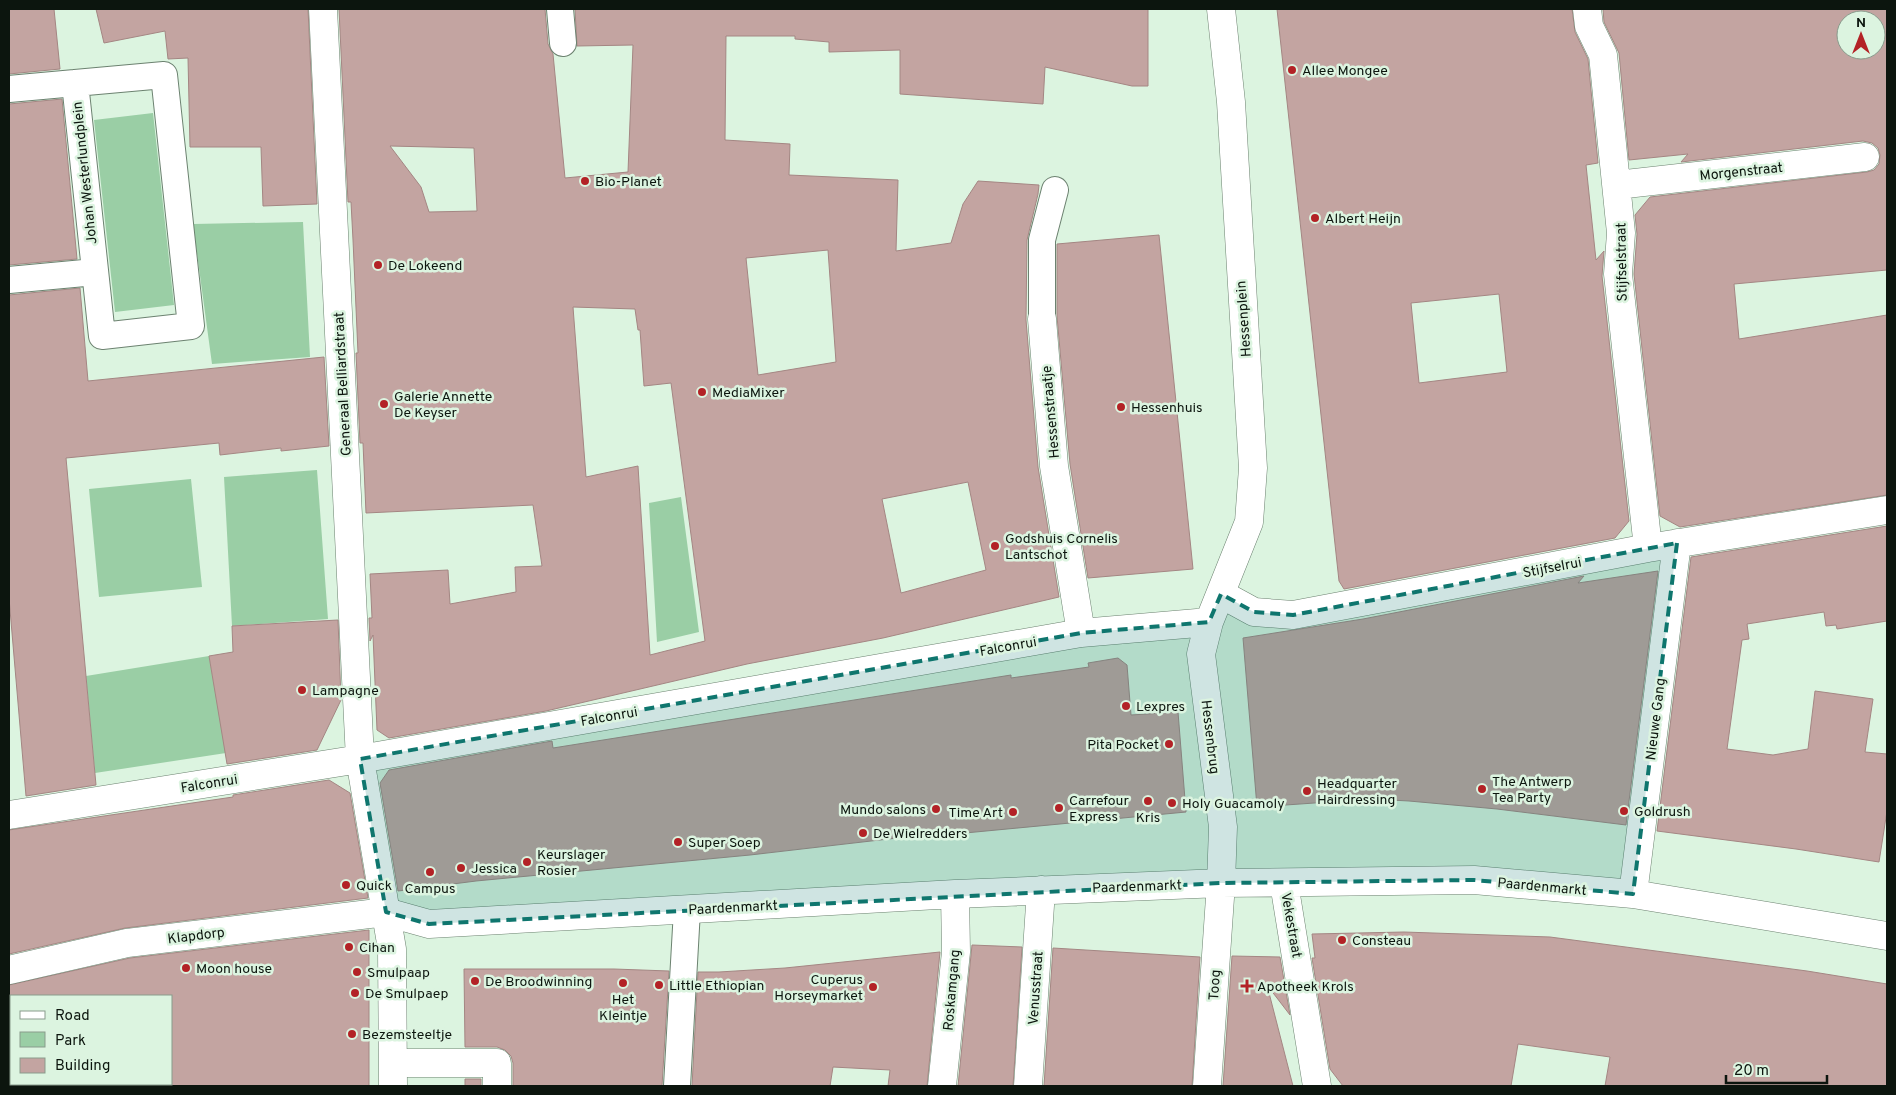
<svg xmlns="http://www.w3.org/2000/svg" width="1896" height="1095" viewBox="0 0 1896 1095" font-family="Overpass,sans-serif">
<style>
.green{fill:#9acea5}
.building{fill:#c3a4a1;stroke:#a48683;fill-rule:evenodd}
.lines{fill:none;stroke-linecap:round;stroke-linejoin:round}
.pedestrian-casing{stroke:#6c8270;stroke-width:28}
.minor-casing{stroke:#6c8270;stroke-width:29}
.pedestrian{stroke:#fff;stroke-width:26}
.minor{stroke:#fff;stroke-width:28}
.marked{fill:#0f766e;fill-opacity:0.2;stroke:#0f766e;stroke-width:4;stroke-dasharray:10 6;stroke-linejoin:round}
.poi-dot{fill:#b32226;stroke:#dcf4e0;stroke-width:2}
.labels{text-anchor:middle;stroke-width:5;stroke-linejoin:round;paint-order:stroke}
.poi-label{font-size:14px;fill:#0c150e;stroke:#dcf4e0;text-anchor:start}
.street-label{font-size:14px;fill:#0c150e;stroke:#dcf4e0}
</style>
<rect width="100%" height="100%" fill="#dcf4e0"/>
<path class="green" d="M153,113L174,305L115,312L94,120Z
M303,222L310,357L212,364L193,224Z
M317,470L328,619L232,626L224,477Z
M191,479L202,587L99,597L89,489Z
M681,497L699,632L657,642L649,503Z
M209,656L226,753L95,773L86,676Z"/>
<path class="building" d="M9,9H54L60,69L9,74Z
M96,9H308L317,204L263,206L261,147H190L188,58L168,59L165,31L104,43Z
M339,9H545L548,44L553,54L565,178L628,172L633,45L577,46L575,9H1148V86H1132L1045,67L1043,104L900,94V50L829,52V42L795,39V36H726L725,140L790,144L789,175L898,180L896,251L951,243L963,204L978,181L1039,185L1038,194L1027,240L1026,320L1038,467L1059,597L883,638L747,664L546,711L389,738L377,730L373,635L370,641L369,618H372L370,574L448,570L450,604L516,592L515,567L542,566L533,505L366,513L363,443H360L356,353H358L353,240L351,202H348ZM390,146L474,148L477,211L429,212L421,187ZM828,250L836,362L758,375L746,258ZM573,307L635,309L638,330H640L644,386L671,383L705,641L650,655L638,466L586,477ZM968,482L986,570L901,593L882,499Z
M1277,9H1572L1575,32L1588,59L1598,163L1586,165L1596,260L1604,251L1602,276L1629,521L1615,538L1344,589L1339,581ZM1499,294L1507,372L1419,383L1411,303Z
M1603,9H1887V270L1734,284L1739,339L1887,315V495L1680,527L1660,516L1634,274L1637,234L1635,215L1650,197L1867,172L1874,170L1879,164L1880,155L1878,148L1872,143L1863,141L1681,162L1688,154L1629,160L1619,53L1604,22ZM1846,20H1876V50H1846Z
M62,99L77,259L9,265V104Z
M1159,235L1193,569L1088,578L1070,464L1057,316V244Z
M80,288L88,381L324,357L329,446L281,451V448L220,455L219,443L66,458L96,785L26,796L9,598V295Z
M1887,526V621L1837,629L1836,625L1826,626L1824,612L1747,624L1749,639L1742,640L1727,749L1773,755L1808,749L1815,691L1873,699L1865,752L1887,754V811L1879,862L1796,849L1657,831L1691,557Z
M1658,571L1626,825L1497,809L1409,801L1372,799L1257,807L1243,638L1363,619L1584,576L1578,583Z
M338,620L341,700L317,750L227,764L209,656L233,652L232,626Z
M1118,658L1127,665L1131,715L1178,712L1186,812L923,837V835L750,855L476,881L398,891L380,783L389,770L552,741L553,748L1011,675V678L1089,667L1088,663Z
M329,780L350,793L368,898L125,928L9,954V830L233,797V795Z
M369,930V1086H171V996H9V985L130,958Z
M1404,932L1550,937L1807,971L1887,984V1086H1605L1610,1057L1518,1044L1511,1086H1343L1330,1069L1312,958H1315L1312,934Z
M972,945L1022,947L1013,1086H958Z
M1053,948L1200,957L1192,1086H1044Z
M940,952L927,1086H888L890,1070L833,1067L830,1086H692L698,972H719L785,968Z
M1232,956L1280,957L1290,1015L1267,985L1293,1086H1223Z
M464,969H614L669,971L662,1086H513V1063L511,1056L505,1050L497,1047H465Z
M465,1079H481V1086H465Z"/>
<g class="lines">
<g class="pedestrian-casing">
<path id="pedestrian" d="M560,9L563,43
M164,75L191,326L102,336L75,83Z
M9,89L75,83
M9,280L95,272
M1042,319V240L1055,190
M677,1086L687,910"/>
</g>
<g class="minor-casing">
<path id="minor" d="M323,9L360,759L392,949L393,1086
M1587,9L1589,26L1603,55L1621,233L1618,274L1648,548
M1617,185L1865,157
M1042,319L1054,466L1081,633
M1221,594L1254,612L1293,615L1648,548L1887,510
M9,815L360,759L1081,633L1209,622
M1284,883L1317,1086
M1633,894L1677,543
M9,970L127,943L386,912L429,924L955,894L1221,883L1474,880L1633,894L1887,936
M393,1063H497V1086
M942,1086L956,952L955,894
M1028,1086L1041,890
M1207,1086L1221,883L1223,827L1201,654L1209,622L1249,522L1253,468L1231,102L1221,9"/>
</g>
<use href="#pedestrian" class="pedestrian"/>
<use href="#minor" class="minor"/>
</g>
<path class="marked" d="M1677,543L1633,894L1474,880L1221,883L429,924L386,912L360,759L1081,633L1209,622L1221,594L1254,612L1293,615Z"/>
<g class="poi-dot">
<circle cx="1292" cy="70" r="5"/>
<circle cx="585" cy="181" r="5"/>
<circle cx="1315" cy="218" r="5"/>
<circle cx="378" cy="265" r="5"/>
<circle cx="702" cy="392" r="5"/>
<circle cx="384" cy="404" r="5"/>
<circle cx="1121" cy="407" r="5"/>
<circle cx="995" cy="546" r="5"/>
<circle cx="302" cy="690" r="5"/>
<circle cx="1126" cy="706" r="5"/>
<circle cx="1169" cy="744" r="5"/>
<circle cx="1482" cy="789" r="5"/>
<circle cx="1307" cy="791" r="5"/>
<circle cx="1148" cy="801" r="5"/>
<circle cx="1172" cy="803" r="5"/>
<circle cx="1059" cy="808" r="5"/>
<circle cx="936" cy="809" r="5"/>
<circle cx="1624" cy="811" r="5"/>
<circle cx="1013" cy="812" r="5"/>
<circle cx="863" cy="833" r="5"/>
<circle cx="678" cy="842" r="5"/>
<circle cx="527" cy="862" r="5"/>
<circle cx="461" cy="868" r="5"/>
<circle cx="430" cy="872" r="5"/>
<circle cx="346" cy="885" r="5"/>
<circle cx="1342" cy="940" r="5"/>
<circle cx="349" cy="947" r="5"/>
<circle cx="186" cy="968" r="5"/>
<circle cx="357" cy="972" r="5"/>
<circle cx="475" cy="981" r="5"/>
<circle cx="623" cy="983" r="5"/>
<circle cx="659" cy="985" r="5"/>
<path d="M1244.5 978.5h5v5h5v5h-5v5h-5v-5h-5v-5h5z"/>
<circle cx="873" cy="987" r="5"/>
<circle cx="355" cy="993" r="5"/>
<circle cx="352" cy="1034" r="5"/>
</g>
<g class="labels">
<g class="poi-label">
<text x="1302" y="75">Allee Mongee</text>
<text x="595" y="186">Bio-Planet</text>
<text x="1325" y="223">Albert Heijn</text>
<text x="388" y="270">De Lokeend</text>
<text x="712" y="397">MediaMixer</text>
<text x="394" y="401">Galerie Annette<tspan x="394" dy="16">De Keyser</tspan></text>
<text x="1131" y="412">Hessenhuis</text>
<text x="1005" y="543">Godshuis Cornelis<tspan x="1005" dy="16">Lantschot</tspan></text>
<text x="312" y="695">Lampagne</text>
<text x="1136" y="711">Lexpres</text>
<text x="1159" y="749" text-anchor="end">Pita Pocket</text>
<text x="1492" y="786">The Antwerp<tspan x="1492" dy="16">Tea Party</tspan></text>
<text x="1317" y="788">Headquarter<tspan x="1317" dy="16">Hairdressing</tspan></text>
<text x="1069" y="805">Carrefour<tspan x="1069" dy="16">Express</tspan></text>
<text x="1182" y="808">Holy Guacamoly</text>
<text x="926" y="814" text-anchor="end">Mundo salons</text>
<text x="1634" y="816">Goldrush</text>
<text x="1003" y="817" text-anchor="end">Time Art</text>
<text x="1148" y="822" text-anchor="middle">Kris</text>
<text x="873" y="838">De Wielredders</text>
<text x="688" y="847">Super Soep</text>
<text x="537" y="859">Keurslager<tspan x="537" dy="16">Rosier</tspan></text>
<text x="471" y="873">Jessica</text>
<text x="356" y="890">Quick</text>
<text x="430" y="893" text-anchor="middle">Campus</text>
<text x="1352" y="945">Consteau</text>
<text x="359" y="952">Cihan</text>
<text x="196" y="973">Moon house</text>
<text x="367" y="977">Smulpaap</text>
<text x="863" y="984" text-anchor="end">Cuperus<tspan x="863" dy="16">Horseymarket</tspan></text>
<text x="485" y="986">De Broodwinning</text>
<text x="669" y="990">Little Ethiopian</text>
<text x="1257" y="991">Apotheek Krols</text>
<text x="365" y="998">De Smulpaep</text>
<text x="623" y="1004" text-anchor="middle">Het<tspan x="623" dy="16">Kleintje</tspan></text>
<text x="362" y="1039">Bezemsteeltje</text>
</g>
<g class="street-label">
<text transform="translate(1741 171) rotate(-6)" y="5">Morgenstraat</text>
<text transform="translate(84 173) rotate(-96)" y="5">Johan Westerlundplein</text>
<text transform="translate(1621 262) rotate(-91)" y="5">Stijfselstraat</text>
<text transform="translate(1243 319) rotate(-94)" y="5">Hessenplein</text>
<text transform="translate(342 384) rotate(-93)" y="5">Generaal Belliardstraat</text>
<text transform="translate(1050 412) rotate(-95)" y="5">Hessenstraatje</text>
<text transform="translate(1552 567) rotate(-11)" y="5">Stijfselrui</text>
<text transform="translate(1008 646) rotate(-10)" y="5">Falconrui</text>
<text transform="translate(609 716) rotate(-10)" y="5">Falconrui</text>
<text transform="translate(1655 719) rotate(-83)" y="5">Nieuwe Gang</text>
<text transform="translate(1211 737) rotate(83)" y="5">Hessenbrug</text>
<text transform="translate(209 783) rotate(-9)" y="5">Falconrui</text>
<text transform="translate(1137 886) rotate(-2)" y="5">Paardenmarkt</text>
<text transform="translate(1542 886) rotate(5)" y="5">Paardenmarkt</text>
<text transform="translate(733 907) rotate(-3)" y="5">Paardenmarkt</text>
<text transform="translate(1292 925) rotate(80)" y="5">Vekestraat</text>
<text transform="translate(196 935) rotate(-7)" y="5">Klapdorp</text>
<text transform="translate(1214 985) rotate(-86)" y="5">Toog</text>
<text transform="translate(1035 988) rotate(-86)" y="5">Venusstraat</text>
<text transform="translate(951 990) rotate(-85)" y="5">Roskamgang</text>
</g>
</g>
<rect width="1896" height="1095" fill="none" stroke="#0c150e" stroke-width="20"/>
<rect x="10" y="995" width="162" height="90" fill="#dcf4e0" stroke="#899b8c"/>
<rect x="20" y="1011" width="25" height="8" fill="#ffffff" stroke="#899b8c"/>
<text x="55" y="1020" font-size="15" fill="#0c150e">Road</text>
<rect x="20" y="1032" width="25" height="15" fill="#9acea5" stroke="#899b8c"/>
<text x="55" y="1045" font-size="15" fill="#0c150e">Park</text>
<rect x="20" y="1058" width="25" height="15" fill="#c3a4a1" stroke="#899b8c"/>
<text x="55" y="1070" font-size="15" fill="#0c150e">Building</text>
<g transform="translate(1861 35)"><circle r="24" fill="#dcf4e0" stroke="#899b8c"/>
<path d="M0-4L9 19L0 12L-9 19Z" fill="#b32226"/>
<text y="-8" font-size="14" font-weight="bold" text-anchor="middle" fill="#0c150e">N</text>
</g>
<path d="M1726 1075v8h101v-8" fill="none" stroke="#0c150e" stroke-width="2.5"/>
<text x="1734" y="1075" font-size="15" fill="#0c150e" stroke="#dcf4e0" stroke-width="4" paint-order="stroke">20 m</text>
</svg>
